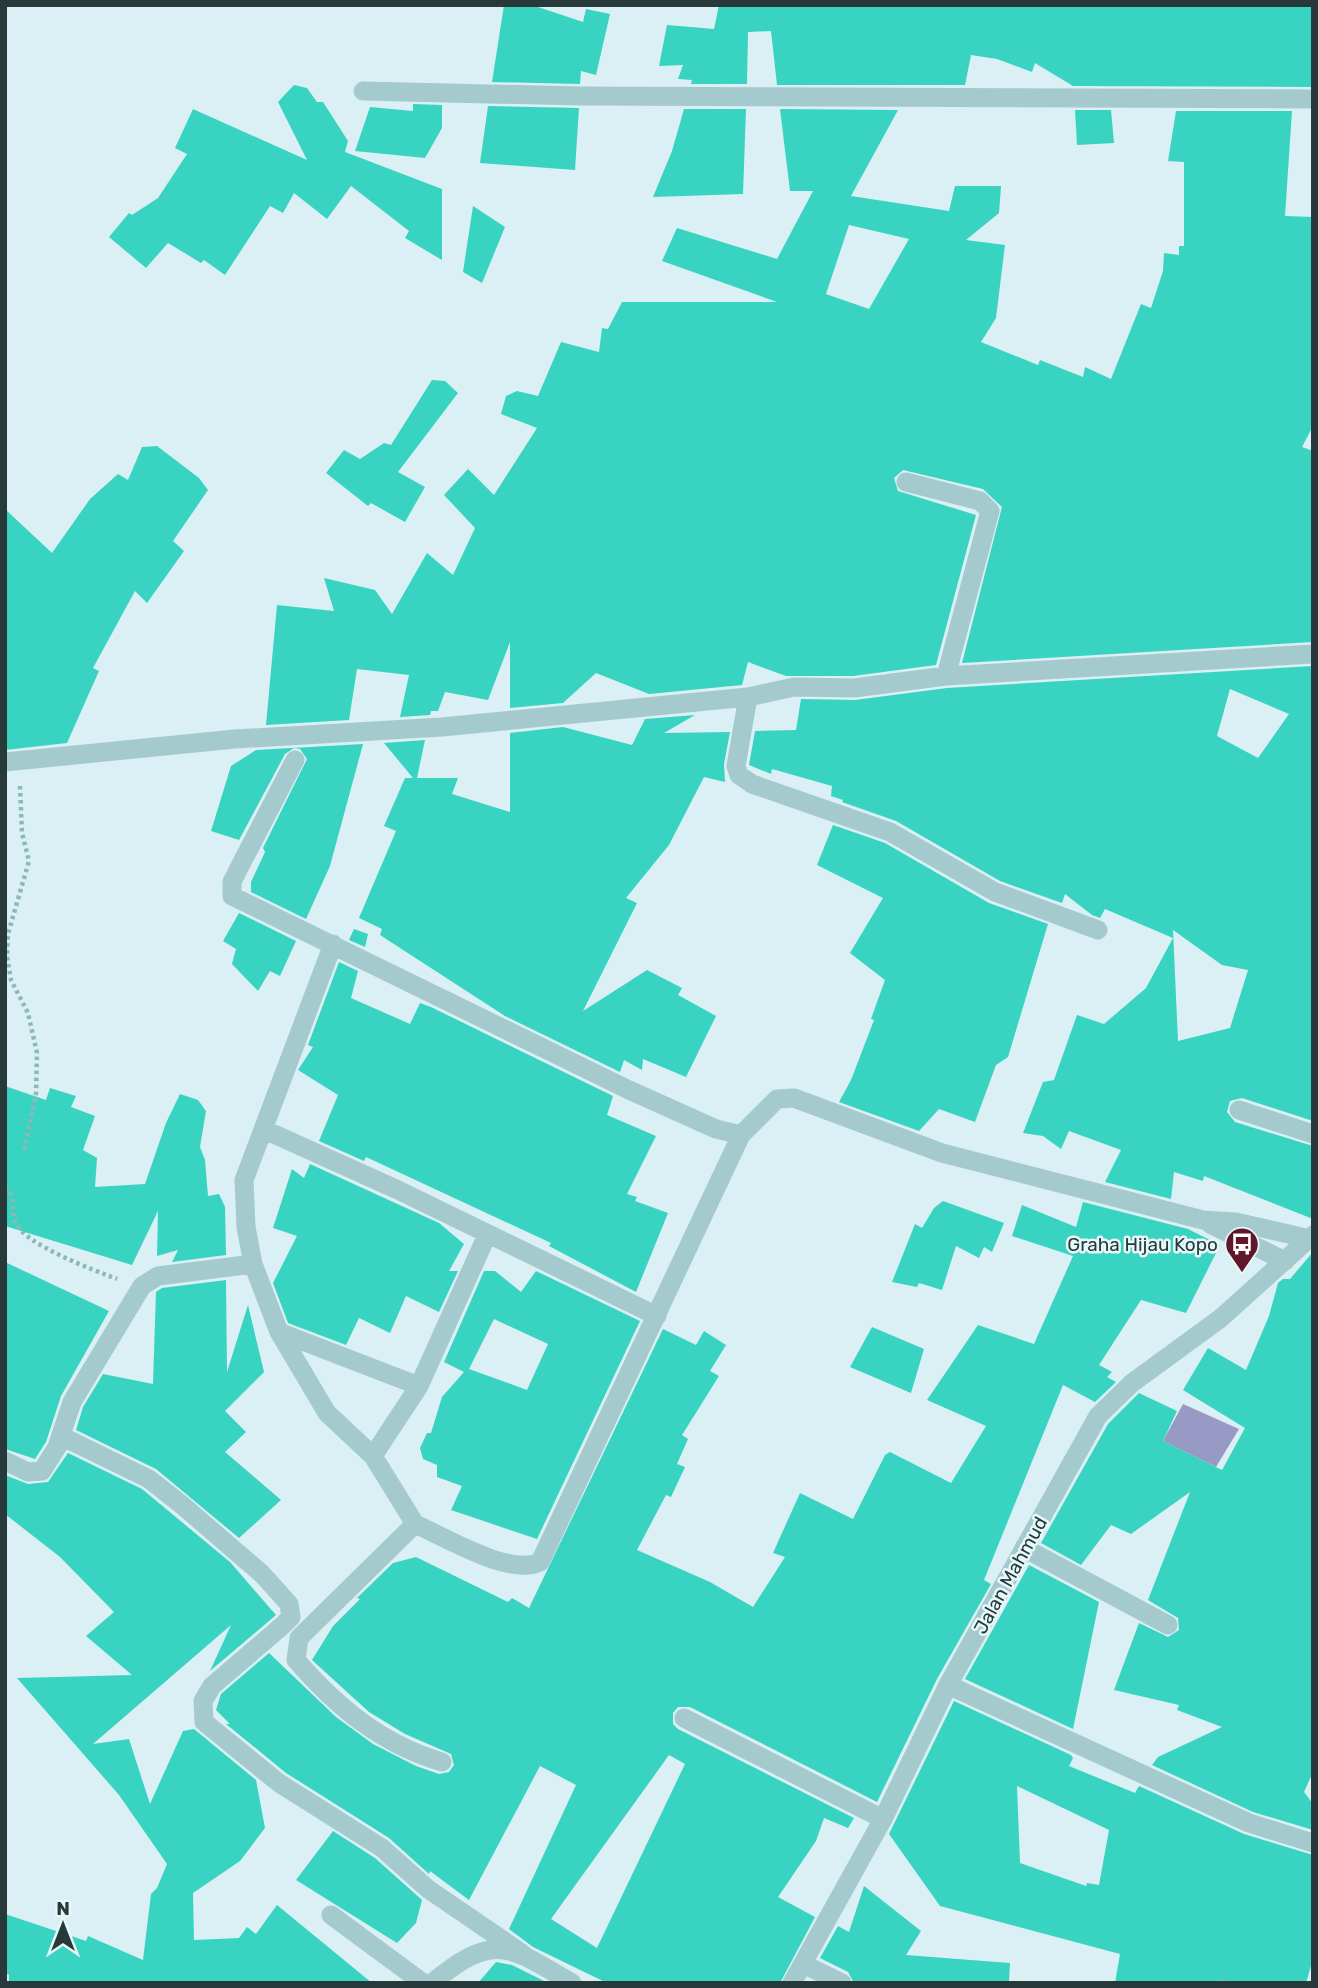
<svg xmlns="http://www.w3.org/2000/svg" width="1318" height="1988" viewBox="0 0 1318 1988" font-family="Rubik,sans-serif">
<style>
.green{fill:#9899c5}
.building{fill:#39d3c2;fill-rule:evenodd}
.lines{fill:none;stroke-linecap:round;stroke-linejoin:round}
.path{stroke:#8eb7ba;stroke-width:4.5;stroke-dasharray:3.5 3.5;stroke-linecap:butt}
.minor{stroke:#a5cace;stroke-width:19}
.tertiary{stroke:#a5cace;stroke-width:19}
.labels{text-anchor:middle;stroke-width:5;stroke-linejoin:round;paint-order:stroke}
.poi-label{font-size:19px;fill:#273938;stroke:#e7f8fb;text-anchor:end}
.street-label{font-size:19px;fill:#273938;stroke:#e7f8fb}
</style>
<rect width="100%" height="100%" fill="#daf0f4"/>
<path class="green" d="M1183,1404L1239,1429L1216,1467L1163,1441Z"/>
<path class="building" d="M504,5H532L583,22L586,9L610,14L596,75L581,71L580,84L492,82Z
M719,5H1313V87L1073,86L1035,63L1032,72L997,59L971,55L965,85H777L771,31L748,32L747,84H691L692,80L678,79L683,65L659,66L667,25L714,29Z
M294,85L307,88L317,102H323L348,141L345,152L442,189V260L405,238L409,231L351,186L327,219L294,193L283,213L270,206L225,275L204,260L201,263L168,243L146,268L109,237L129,213L132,215L158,198L187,154L175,148L193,109L307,160L278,102Z
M413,104L442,105V128L425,158L355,151L370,107L413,111Z
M488,106L579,108L575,170L480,163Z
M684,109H746L743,194L653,197L672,151Z
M780,109L898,110L851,196L949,211L955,186H1001L999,213L966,240L1005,245L996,318L981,342L1038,365L1040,360L1083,377L1085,367L1111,379L1141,304L1151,308L1163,271L1164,253L1179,255V246H1184V162L1168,161L1176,111H1292L1285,216L1313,217V426L1302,447L1313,451V642L962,663L1002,507L983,489L903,470L894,478L898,491L976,515L936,665L853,676H786L748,662L742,685L649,694L596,673L563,703L510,708V642L488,700L445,692L438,711H431L430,715L400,717L409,675L357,669L349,720L266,725L277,605L334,611L324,578L375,590L392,614L427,553L453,575L475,528L444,495L468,469L494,495L537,428L501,414L506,396L517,391L538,396L561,342L599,352L602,328L608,329L622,302H777L662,261L677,228L777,259L813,191H790ZM849,225L909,239L869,309L826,294Z
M1075,110H1111L1114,143L1077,145Z
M473,206L505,227L482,283L463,272Z
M432,380L445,381L458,393L398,472L425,487L405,522L371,503L368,506L326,473L344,450L360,459L384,443L391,445Z
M157,446L199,478L208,490L173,541L184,551L147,603L135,591L93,668L99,671L67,743L5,750V509L52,553L90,499L118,474L128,480L142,447Z
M1313,666V1121L1242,1098L1230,1101L1227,1112L1235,1122L1313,1146V1219L1204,1176L1203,1181L1174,1172L1171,1199L1105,1182L1121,1150L1069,1131L1061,1149L1043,1136L1023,1133L1043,1082L1054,1080L1077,1015L1104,1024L1146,988L1173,938L1105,909L1100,918L1092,915L1065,894L1062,903L1000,881L896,821L842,802L843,800L831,796L832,786L772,769L771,774L749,765L755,731L796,730L801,699L855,700L947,688ZM1230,689L1289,714L1258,758L1217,736ZM1173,930L1222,965L1248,970L1230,1028L1178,1041Z
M695,715L664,733L730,732L724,764L725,782L704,777L669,845L626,898L637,903L583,1011L647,970L682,988L678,995L716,1016L686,1077L643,1059L642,1070L624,1060L620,1072L505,1016L380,935L382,929L359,918L396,831L384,826L405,778H413L384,743L425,740L417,778H458L452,794L510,812V733L563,727L632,745L645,719Z
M363,744L330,866L306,919L251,892V882L265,852L263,848L307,759L300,749L294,748L285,754L239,840L211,831L231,766L256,750Z
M833,825L885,843L989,903L1048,924L1008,1057L996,1065L975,1122L939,1109L919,1131L839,1102L851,1080L874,1020L871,1019L885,980L850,953L883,898L817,865Z
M239,913L296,941L280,976L270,971L258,991L232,964L236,949L223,941Z
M354,929L368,934L365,947L349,940Z
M339,962L358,971L351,998L410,1024L420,1003L431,1007L613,1096L607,1115L656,1136L627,1194L637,1197L635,1201L668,1213L636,1292L549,1246L551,1243L366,1157L364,1161L319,1141L338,1095L298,1070L313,1047L308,1045Z
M5,1086L46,1100L50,1088L76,1096L71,1107L95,1116L83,1150L97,1158L95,1187L145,1184L166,1123L180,1094L198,1100L206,1111L200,1147L205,1160L208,1196L219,1194L225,1207L226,1255L172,1262L178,1250L157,1256L158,1211L132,1265L5,1226Z
M310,1164L439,1223L464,1244L449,1271H458L439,1312L406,1296L390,1333L359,1318L346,1345L288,1323L273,1283L297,1236L273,1228L292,1169L304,1178Z
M943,1201L1004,1223L992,1252L984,1247L979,1258L956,1246L942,1290L919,1283L917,1287L892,1282L915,1224L922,1228L934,1208Z
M1083,1202L1188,1229L1220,1245L1186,1313L1141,1300L1099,1365L1112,1372L1107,1377L1116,1382L1095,1402L1063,1385L984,1580L991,1584L937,1679L877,1802L690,1707H678L673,1713V1724L678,1729L854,1818L848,1828L824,1818L816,1841L778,1897L815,1917L780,1983H607L533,1947L509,1929L576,1785L540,1766L469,1900L430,1871L429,1874L389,1838L286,1773L226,1724H230L216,1710L221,1694L269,1653L336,1717L373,1744L416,1766L439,1774L449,1772L454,1765L451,1754L405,1734L369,1712L312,1660L333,1626L360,1599L357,1598L393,1563L416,1557L508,1602L512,1598L529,1608L663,1329L696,1345L704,1331L726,1345L710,1371L719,1376L682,1435L688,1439L677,1464L685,1467L671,1497L666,1495L637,1550L710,1582L753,1607L785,1557L773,1553L800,1493L853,1519L885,1455L890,1452L951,1483L986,1426L927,1400L978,1325L1034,1344L1073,1256L1012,1236L1022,1205L1076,1227ZM669,1755L685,1764L597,1948L551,1919Z
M1313,1252V1772L1304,1792L1313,1804V1830L1253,1812L1152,1765L1158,1757L1222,1727L1177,1710L1179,1705L1114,1690L1139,1623L1168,1637L1179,1630L1178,1618L1148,1600L1190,1492L1131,1534L1111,1525L1081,1565L1041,1543L1108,1424L1139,1393L1177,1411L1163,1441L1222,1470L1245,1428L1183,1390L1208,1348L1246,1370L1269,1316L1278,1283L1283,1279H1290Z
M5,1262L109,1311L61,1396L46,1442L35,1459L5,1449Z
M484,1271H495L521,1292L536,1271L640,1321L537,1539L451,1510L462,1486L437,1477V1465L423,1459L420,1448L427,1433H431L442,1397L464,1372L444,1362ZM494,1319L548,1344L527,1390L469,1369Z
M226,1280L227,1372L248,1305L264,1372L225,1411L246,1432L225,1452L281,1500L239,1538L156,1469L76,1430L83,1407L103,1374L153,1384L156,1292L162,1288Z
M872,1327L924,1349L911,1393L850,1367Z
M68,1453L142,1489L230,1562L276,1615L210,1671L231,1625L93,1744L129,1739L150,1804L183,1731L194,1729L256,1780L265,1828L240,1861L193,1893L194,1940L239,1938L247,1927L256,1934L277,1905L372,1983H9V1975L5,1973V1914L86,1941L88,1936L143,1960L151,1894L157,1888L167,1864L119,1795L17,1678L132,1675L86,1636L114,1612L60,1557L5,1514V1475L28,1484L48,1482Z
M1029,1565L1099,1602L1073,1729L965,1679Z
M954,1701L1071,1755L1073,1758L1069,1766L1135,1793L1139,1786L1244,1834L1313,1855V1959L1306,1983H1115L1120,1954L940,1906L889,1834ZM1017,1786L1109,1830L1099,1885L1087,1883L1086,1886L1020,1863Z
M333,1831L375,1858L422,1900L416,1923L397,1943L296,1880Z
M864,1886L921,1931L906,1955L1010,1963L1009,1983H854L848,1972L820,1958L838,1926L849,1932Z
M496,1962L512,1965L546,1982L478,1983Z"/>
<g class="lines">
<path class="path" d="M20,786L22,833L29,861L8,934L7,956L11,980L28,1013L37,1053L36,1093L24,1152
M5,1187C18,1198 10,1210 16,1223C25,1245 94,1270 117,1279
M1221,1983L1224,1976"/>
<path class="minor" d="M363,91L580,96L1313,99
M906,482L980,501L990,511L946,676
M748,697L736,766L739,775L752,784L890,832L995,892L1098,930
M295,760L239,868L232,882V896L629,1090L716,1129L741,1135L777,1099L794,1098L942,1153L1203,1220L1236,1222L1310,1239
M5,762L235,739L442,727L748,697L794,687L854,688L946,676L1313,654
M333,944L244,1180L246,1227L253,1264L279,1332L327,1413L373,1456L415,1524L299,1638L296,1660C337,1707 381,1744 442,1762
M1239,1110L1313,1134
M265,1130L398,1190L657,1316
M1210,1224L1285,1261
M279,1332L419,1386
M61,1436L149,1479L182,1505L262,1574L289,1604L291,1617L283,1625L212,1686L203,1701L204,1722L279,1783L382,1848L428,1889L523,1954
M373,1456L419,1386L487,1235
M5,1461L28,1472L42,1471L57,1447L72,1402L142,1286L158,1276L253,1264
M415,1524C445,1537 510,1577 540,1562L741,1135
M1024,1548L1168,1625
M948,1685L1249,1823L1313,1843
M684,1718L883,1819
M331,1915L423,1983
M803,1964L842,1983"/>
<path class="tertiary" d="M432,1983C495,1931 508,1946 572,1983
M792,1983L883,1819L948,1685L1098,1416L1132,1383L1221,1318L1313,1235"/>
</g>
<defs>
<g id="bus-pin" transform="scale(1.75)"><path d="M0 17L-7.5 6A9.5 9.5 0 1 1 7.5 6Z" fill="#5f172c" stroke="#e7f8fb"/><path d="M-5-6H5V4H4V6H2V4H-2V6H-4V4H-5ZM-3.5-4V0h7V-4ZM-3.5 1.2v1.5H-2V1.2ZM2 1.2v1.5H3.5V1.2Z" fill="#fff"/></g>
</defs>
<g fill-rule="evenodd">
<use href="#bus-pin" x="1242" y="1244"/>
</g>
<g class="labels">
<g class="poi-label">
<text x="1218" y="1251">Graha Hijau Kopo</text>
</g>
<g class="street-label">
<text transform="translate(1010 1575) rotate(-61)" y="7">Jalan Mahmud</text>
</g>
</g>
<rect width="1318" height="1988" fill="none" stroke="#273938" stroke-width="14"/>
<g transform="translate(63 1925)" stroke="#e7f8fb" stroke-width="5" paint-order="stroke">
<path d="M0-5L12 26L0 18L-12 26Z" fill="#273938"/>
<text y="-10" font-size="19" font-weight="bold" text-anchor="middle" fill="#273938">N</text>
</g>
</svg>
